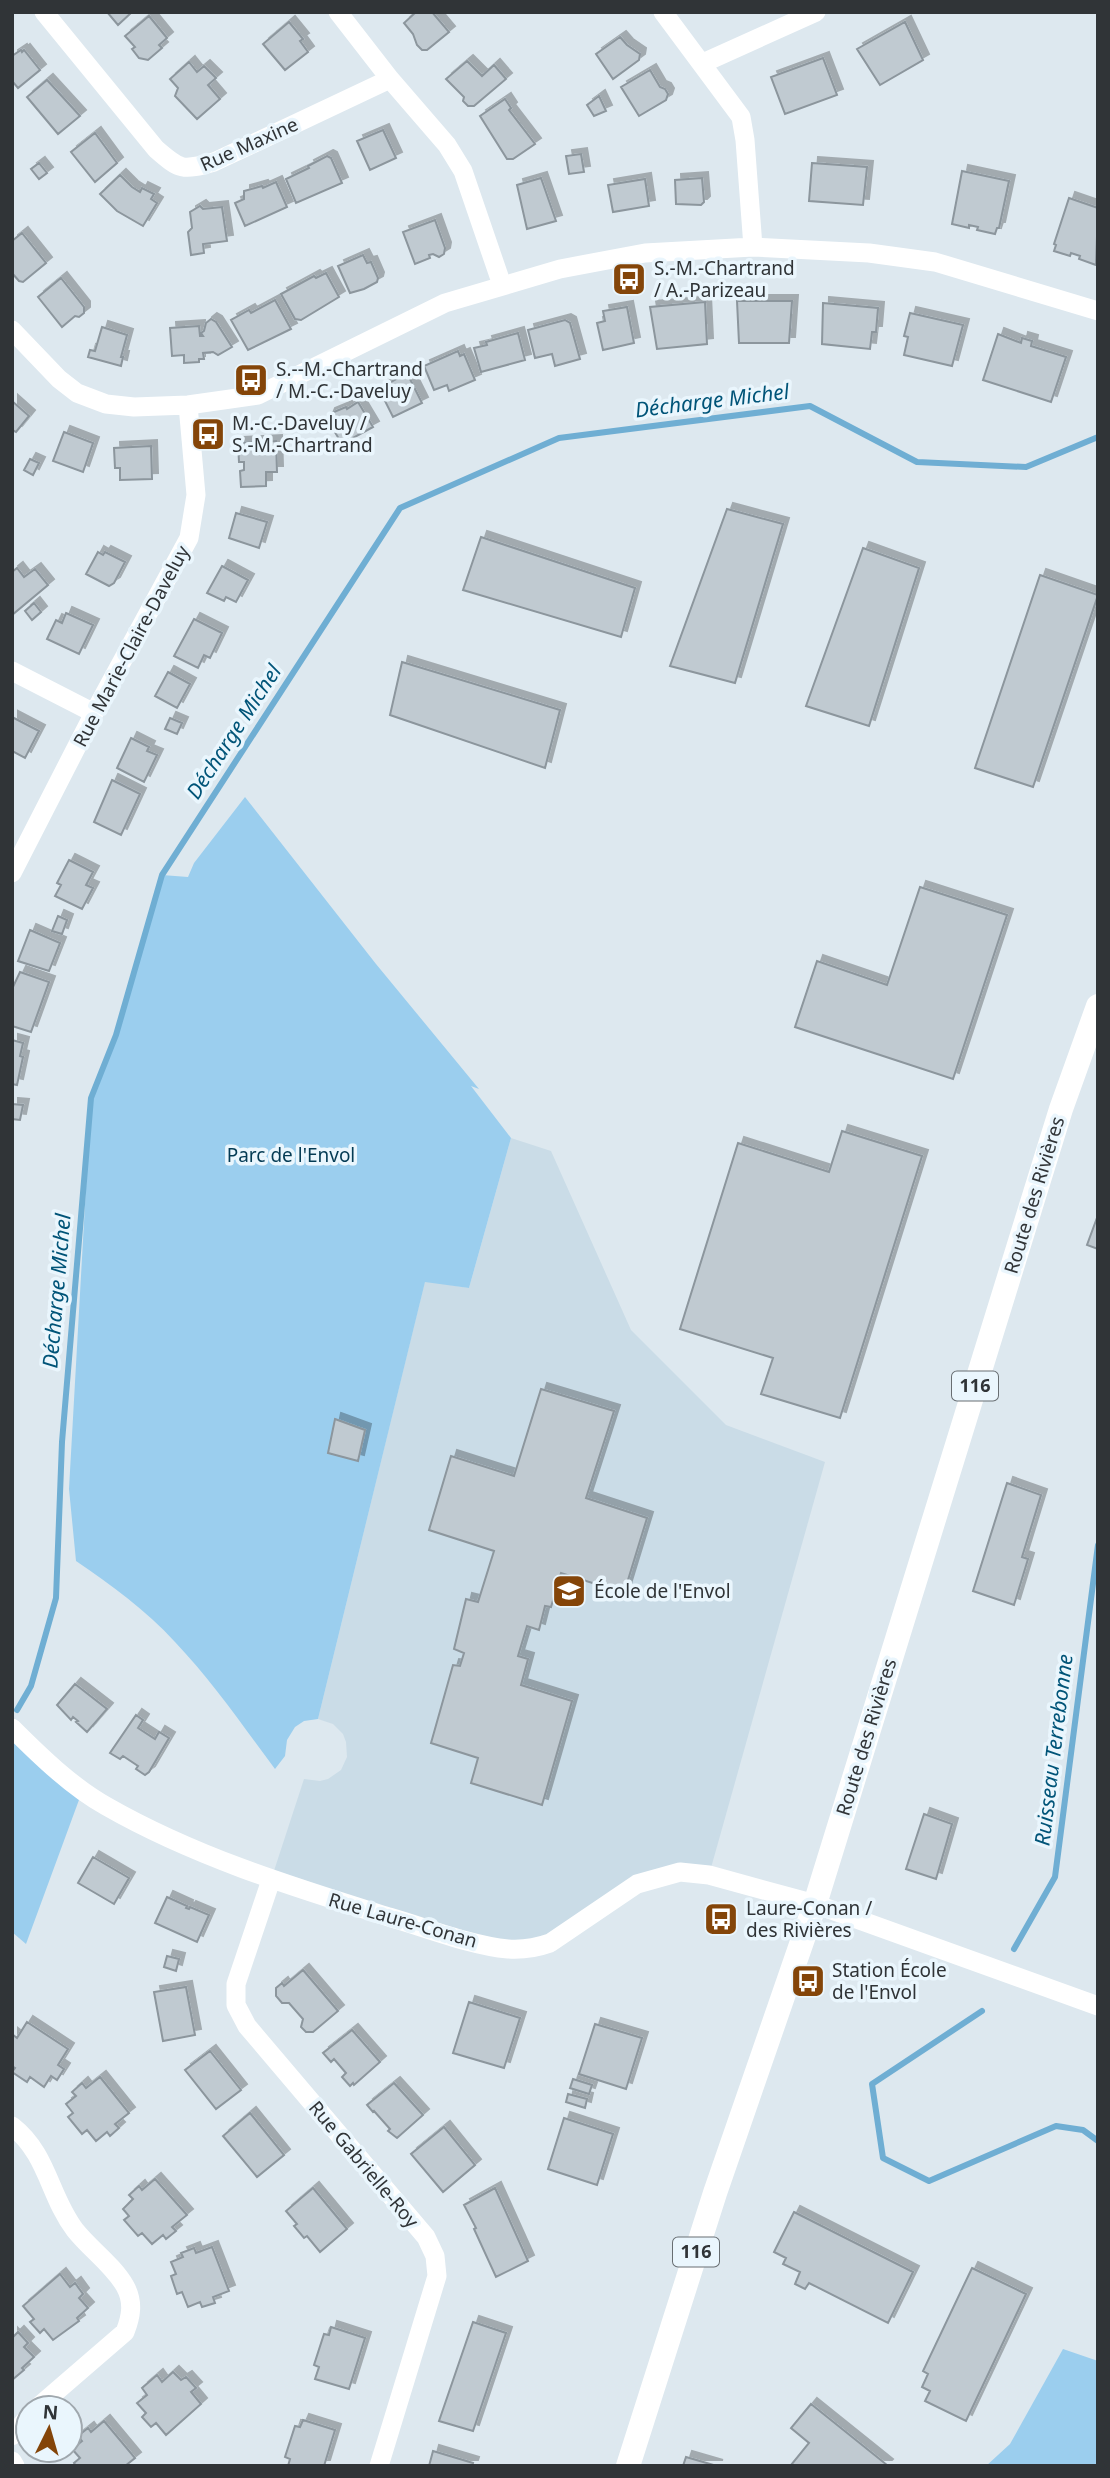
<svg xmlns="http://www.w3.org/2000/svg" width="1110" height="2478" viewBox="0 0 1110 2478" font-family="'Noto Sans',sans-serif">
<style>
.built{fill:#cadce7}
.green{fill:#9bceee}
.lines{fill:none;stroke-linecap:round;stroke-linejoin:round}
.stream{stroke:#6faed3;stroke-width:6}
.building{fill:#c0cad1;stroke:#8c969d;stroke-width:2;filter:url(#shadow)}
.minor{stroke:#fff;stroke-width:19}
.major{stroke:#fff;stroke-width:24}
.labels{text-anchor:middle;stroke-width:7;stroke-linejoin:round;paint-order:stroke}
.shield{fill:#eaf6fd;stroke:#686e72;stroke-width:2}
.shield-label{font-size:18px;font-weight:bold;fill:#303437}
.street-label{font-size:19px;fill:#303437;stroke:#eaf6fd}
.poi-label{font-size:19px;fill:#303437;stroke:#eaf6fd;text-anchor:start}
.park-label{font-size:19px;fill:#043b54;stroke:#eaf6fd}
.water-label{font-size:21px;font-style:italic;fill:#005478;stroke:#eaf6fd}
</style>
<defs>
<filter id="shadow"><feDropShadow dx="6" dy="-6" stdDeviation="0" flood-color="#0004"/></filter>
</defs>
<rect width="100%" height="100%" fill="#dde8ef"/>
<path class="built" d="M511,1138L551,1151L631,1330L726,1425L825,1462L709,1875L670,1874L550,1943L507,1949L271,1880L304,1779L320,1781L328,1779L341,1770L347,1757L346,1742L343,1734L333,1724L318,1719L425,1281L469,1288Z"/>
<path class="green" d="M245,797L376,964L479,1089L471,1086L511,1138L469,1288L425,1282L318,1719L304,1721L295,1727L287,1740L285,1756L275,1769C243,1726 212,1681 175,1642C146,1610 111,1585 76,1561L69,1489L91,1098L125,1010L162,875L188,877L194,863Z
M12,1728L83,1789L26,1944L12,1932Z
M1063,2349L1098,2361V2466H986L1010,2444Z"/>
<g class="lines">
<path class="stream" d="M17,1710L31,1686L56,1598L62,1442L91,1098L116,1035L162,875L400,508L559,438L810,406L917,462L1026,467L1098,437
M1014,1949L1055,1877L1098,1545
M982,2011L872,2084L883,2158L929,2181L1056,2126L1083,2130L1098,2141"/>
</g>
<path class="building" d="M107,12H132L118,25Z
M416,12H432L449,32L427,50H422L417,45L413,34L404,23Z
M149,16L167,38L159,45L162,48L148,60L139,58L132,49L135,47L125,36Z
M289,22L303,39L300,41L308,52L285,70L263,44Z
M905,22L923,60L880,85L857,49Z
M620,37L627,45L640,54L639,60L613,79L596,54Z
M21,50L22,52L24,50L40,70L18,88L12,81V56Z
M823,58L837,95L785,114L771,77Z
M467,61L482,76L494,65L506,79L474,106H468L463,101L464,97L446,79Z
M189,62L197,72L204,66L216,78L208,85L220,99L197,119L175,96L178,88L170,79Z
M650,70L660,87L665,89L668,94L666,100L639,116L621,87Z
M47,80L80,116L58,134L27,97Z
M599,96L606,111L594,116L587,105Z
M505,99L511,108L509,110L535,144L513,159H507L480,116Z
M383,130L396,158L370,170L357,141Z
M95,133L117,163L95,182L71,152Z
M581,154L584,172L569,174L566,156Z
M327,156L331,158L342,183L296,203L286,179L309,168L308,166Z
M39,163L47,173L39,179L31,169Z
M812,163L867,167L863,205L809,201Z
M962,171L1009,181L999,228H997L995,234L977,230L978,227L969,225V228L952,224Z
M120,175L132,187L140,192L142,188L154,194L151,199L157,203L143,226L117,211L100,194Z
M541,178L556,221L527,229L517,185Z
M702,178L704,202L701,205L676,204L675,180Z
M645,179L649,206L613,212L608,185Z
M276,182L287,207L245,226L235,203L244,199V191L262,186L263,188Z
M1069,198L1098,208L1096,265L1079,259L1080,256L1071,253L1070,256L1054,251L1056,245L1054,244Z
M200,206L203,209L222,207L227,241L203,244L204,253L191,255L188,232L192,228L190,212Z
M435,220L445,248L444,254L439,257L433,254L429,255L430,258L415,264L403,232Z
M22,233L46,263L23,282L19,281L12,273V241Z
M363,255L367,263L371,262L378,278L377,282L364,289L350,293L338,266Z
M326,273L339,297L301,320L295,319L281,294L314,276L316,278Z
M61,278L84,307V313L79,317L75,316L62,327L38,297Z
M275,300L291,329L248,350L231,320L249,310L251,313Z
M737,301H792L789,343H739Z
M705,302L707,344L657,349L650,307Z
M823,303L878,308L876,332H872L870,349L822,344Z
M627,307L634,343L603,350L597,323L605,321L603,311Z
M910,313L963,325L952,366L904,355L908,337L904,336Z
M211,319L216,322L232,347L218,355L213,352L203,353L204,359H199V362L184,363V355L172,356L170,328L199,326L200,336H203L201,333L204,331L206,323Z
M565,320L570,323L580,359L555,366L552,354L535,358L528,330Z
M102,327L127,335L121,357H123L121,366L88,357L90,350L95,351Z
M518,333L525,360L481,372L474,348L487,345L486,342Z
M998,334L1021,343L1022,338L1032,341L1031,346L1066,357L1051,402L983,380Z
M458,351L460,356L464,354L475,380L449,391L447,385L434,390L424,366Z
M407,373L422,403L393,417L379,389Z
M12,401L29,416L16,432L12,430Z
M358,402L373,427L342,444L327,419L329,414L346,407L347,409Z
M64,432L93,443L83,472L53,461Z
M276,441L277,472H266V486L241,487L240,471L244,470V462H239L238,443Z
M151,446L152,479L120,480V468H115L114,448Z
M30,459L39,463L33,475L24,470Z
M727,509L783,524L735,683L670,666Z
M236,513L267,522L259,548L229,538Z
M481,537L635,588L621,637L463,590Z
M863,548L919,568L869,726L806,706Z
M98,552L103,555L105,552L125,562L114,583L109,586L86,574Z
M222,566L248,580L236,602L226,597L224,601L207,593Z
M17,568L24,577L35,569L48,585L12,615V572Z
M1040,575L1098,595L1033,787L975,768Z
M34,603L41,612L32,620L25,611Z
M66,613L93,625L79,654L47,639L56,620L62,623Z
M194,619L222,633L210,658L204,655L198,668L174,656Z
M402,662L560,710L545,768L390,715Z
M168,672L190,684L177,708L155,696Z
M12,717L39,731L25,758L12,751Z
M170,718L182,723L177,734L165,729Z
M131,738L149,747L147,751L157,755L144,782L117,768Z
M112,780L140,794L121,835L94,822Z
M69,860L93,872L86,885L93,888L82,909L55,896L61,885L57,883Z
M920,887L1007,915L953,1079L795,1027L817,961L887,985Z
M58,916L67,920L62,934L52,931Z
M30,930L60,943L49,971L18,961Z
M20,972L49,982L31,1032L12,1026V989Z
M12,1040L23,1043L20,1056L23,1057L17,1085L12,1084Z
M12,1104L23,1105L20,1120L12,1119Z
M842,1131L922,1156L840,1418L761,1394L773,1358L680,1329L738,1143L829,1172Z
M1098,1215V1249L1087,1245Z
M541,1389L614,1411L586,1498L647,1518L624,1593L561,1573L551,1607L545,1606L539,1630L527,1626L518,1656L528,1659L521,1685L572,1701L542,1805L471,1783L478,1758L431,1743L453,1665L460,1666L464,1653L454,1649L466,1599L478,1602L494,1551L429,1530L451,1456L514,1476Z
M335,1419L365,1430L358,1461L328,1453Z
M1007,1483L1041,1495L1022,1557L1028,1559L1014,1605L973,1591Z
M75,1684L107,1709L87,1732L76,1722L78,1721L73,1717L71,1720L57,1705Z
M136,1715L143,1720L138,1728L155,1739L159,1732L169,1738L149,1772L145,1775L136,1769L138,1766L123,1756L120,1759L110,1753Z
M924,1814L952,1824L936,1879L906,1869Z
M93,1857L129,1878L114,1904L78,1883Z
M167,1897L187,1906L186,1908L189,1909L190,1907L209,1915L197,1942L155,1923Z
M167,1956L179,1959L176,1971L164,1967Z
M303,1970L338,2011L313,2032H306L301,2027L303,2019L289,2003H282L276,1996V1988L282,1983L284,1986Z
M186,1987L195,2035L163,2041L154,1992Z
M469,2002L520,2018L504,2068L453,2053Z
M27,2022L68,2049L58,2065L64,2069L57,2080L51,2076L44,2087L30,2077L27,2082L12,2072L15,2068L12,2066V2034L17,2038Z
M595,2024L642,2038L626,2089L579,2074Z
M352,2030L380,2062L354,2085L353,2083L350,2086L342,2077L346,2073L334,2059L331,2062L323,2053Z
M210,2051L241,2090L216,2109L185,2070Z
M100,2077L129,2113L115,2124L119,2128L110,2136L107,2132L96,2141L87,2130L82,2134L68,2117L73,2113L66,2104L76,2096L72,2092L82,2083L86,2088Z
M573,2079L592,2085L589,2094L570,2088Z
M394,2083L423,2115L397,2138L388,2131L390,2129L374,2111L373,2112L367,2105Z
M568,2094L587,2099L585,2108L566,2102Z
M250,2113L284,2155L257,2177L223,2136Z
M564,2118L613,2134L597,2185L548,2169Z
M444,2127L475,2165L443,2192L411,2154Z
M155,2179L187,2215L172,2227L176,2231L166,2239L163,2235L152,2244L142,2233L138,2236L124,2220L129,2216L123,2209L133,2199L129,2195L139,2186L142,2190Z
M313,2188L347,2229L320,2252L307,2236L304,2238L294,2226L297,2224L286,2211Z
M495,2188L528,2261L496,2277L474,2229L476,2228L464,2205Z
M794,2212L913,2272L888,2323L809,2283L805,2289L795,2284L800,2272L783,2264L786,2258L774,2252Z
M212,2247L229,2291L213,2297L215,2303L202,2307L200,2302L188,2307L182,2292L177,2294L171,2276L176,2274L171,2262L183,2257L181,2253L194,2248L196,2253Z
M972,2268L1026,2294L966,2421L925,2401L930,2391L922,2387L928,2374L923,2371Z
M60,2274L70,2287L75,2283L83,2294L79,2298L88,2308L77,2318L79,2321L53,2340L44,2329L40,2333L30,2322L34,2319L23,2306Z
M473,2322L506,2333L473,2431L439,2421Z
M331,2327L365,2338L349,2389L315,2379L319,2367L314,2365L324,2334L329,2335Z
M18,2332L28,2343L24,2347L34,2357L22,2368L24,2370L12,2380V2334L14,2336Z
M173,2372L181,2380L186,2377L196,2388L191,2392L201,2404L166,2435L156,2423L151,2427L142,2417L146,2413L137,2403L147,2395L142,2388L157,2375L162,2382Z
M811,2404L887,2465L886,2466L791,2465L809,2443L791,2428Z
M303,2420L335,2430L324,2466H288L290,2459L285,2457L295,2426L300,2427Z
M104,2421L135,2458L125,2466H76L74,2463L80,2458L72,2449L82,2441L78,2436L88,2428L91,2432Z
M433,2451L473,2463L472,2466H429Z
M686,2457L717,2466H683Z"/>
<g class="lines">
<path class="minor" d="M44,12L156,149C180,170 182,171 214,162L390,79
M338,12L390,79L447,145L463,171L502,285
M663,12L741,117L745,140L753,247
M703,63L816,12
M12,330L59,379L77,393L106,404L134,407L188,405L258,395L445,303L560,269L645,253L753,247L869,253L935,262L1098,311
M12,671L94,713
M12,873L94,713L189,538L196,495L188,405
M12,1728C40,1756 72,1787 106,1806C195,1857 293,1887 389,1917C424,1927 472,1946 508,1949C523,1950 536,1948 550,1943L637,1884L680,1872L709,1875L815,1904L1098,2006
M271,1880L236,1984V2005L247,2026L426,2237L435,2256L437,2276L379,2466
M12,2126C48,2154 49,2196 75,2230C90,2249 113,2265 125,2286C134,2302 131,2317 125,2332L37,2408
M12,2436L28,2417
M12,2461L15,2466"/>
<path class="major" d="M628,2466L715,2193L815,1904L1061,1109L1098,1006"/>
</g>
<defs>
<g id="bus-square" transform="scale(1.75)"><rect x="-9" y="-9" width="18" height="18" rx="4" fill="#844509" stroke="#eaf6fd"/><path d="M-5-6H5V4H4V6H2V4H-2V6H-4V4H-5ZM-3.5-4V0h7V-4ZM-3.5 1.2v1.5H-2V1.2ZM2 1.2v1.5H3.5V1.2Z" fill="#fff"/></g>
<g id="school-square" transform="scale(1.75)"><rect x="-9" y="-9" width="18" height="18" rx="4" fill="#844509" stroke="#eaf6fd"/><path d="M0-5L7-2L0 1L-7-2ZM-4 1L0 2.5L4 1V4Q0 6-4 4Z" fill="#fff"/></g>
</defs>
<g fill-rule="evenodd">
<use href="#bus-square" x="629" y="279"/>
<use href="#bus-square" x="251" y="380"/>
<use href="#bus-square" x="208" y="434"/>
<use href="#school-square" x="569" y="1591"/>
<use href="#bus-square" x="721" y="1919"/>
<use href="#bus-square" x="808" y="1981"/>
</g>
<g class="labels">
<g class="shield">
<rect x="952" y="1371.5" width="46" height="29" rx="5"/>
<rect x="673" y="2237.5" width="46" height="29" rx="5"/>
</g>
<g class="shield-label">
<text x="975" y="1392">116</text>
<text x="696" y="2258">116</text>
</g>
<g class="street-label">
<text transform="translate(249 144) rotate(-24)" y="7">Rue Maxine</text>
<text transform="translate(131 646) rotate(-62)" y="7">Rue Marie-Claire-Daveluy</text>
<text transform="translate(1034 1195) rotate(-73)" y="7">Route des Rivières</text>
<text transform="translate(866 1737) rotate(-73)" y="7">Route des Rivières</text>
<text transform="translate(403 1920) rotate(16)" y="7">Rue Laure-Conan</text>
<text transform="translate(364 2164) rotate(50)" y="7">Rue Gabrielle-Roy</text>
</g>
<g class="poi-label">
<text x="654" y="275">S.-M.-Chartrand<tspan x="654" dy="22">/ A.-Parizeau</tspan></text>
<text x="276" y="376">S.--M.-Chartrand<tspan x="276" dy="22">/ M.-C.-Daveluy</tspan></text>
<text x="232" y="430">M.-C.-Daveluy /<tspan x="232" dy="22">S.-M.-Chartrand</tspan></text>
<text x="594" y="1598">École de l'Envol</text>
<text x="746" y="1915">Laure-Conan /<tspan x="746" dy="22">des Rivières</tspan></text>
<text x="832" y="1977">Station École<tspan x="832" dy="22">de l'Envol</tspan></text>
</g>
<g class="park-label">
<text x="291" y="1162">Parc de l'Envol</text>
</g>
<g class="water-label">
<text transform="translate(712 401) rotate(-7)" y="7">Décharge Michel</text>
<text transform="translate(234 732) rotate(-57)" y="7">Décharge Michel</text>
<text transform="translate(57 1291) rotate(-85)" y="7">Décharge Michel</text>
<text transform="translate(1054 1750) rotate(-83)" y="7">Ruisseau Terrebonne</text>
</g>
</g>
<rect width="1110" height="2478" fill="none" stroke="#303437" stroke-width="28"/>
<g transform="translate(49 2429) rotate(5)"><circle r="33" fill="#eaf6fd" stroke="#a0a8ae" stroke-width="2"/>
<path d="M0-5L12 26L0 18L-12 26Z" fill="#844509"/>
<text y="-10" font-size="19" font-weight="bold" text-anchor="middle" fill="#303437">N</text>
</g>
</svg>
